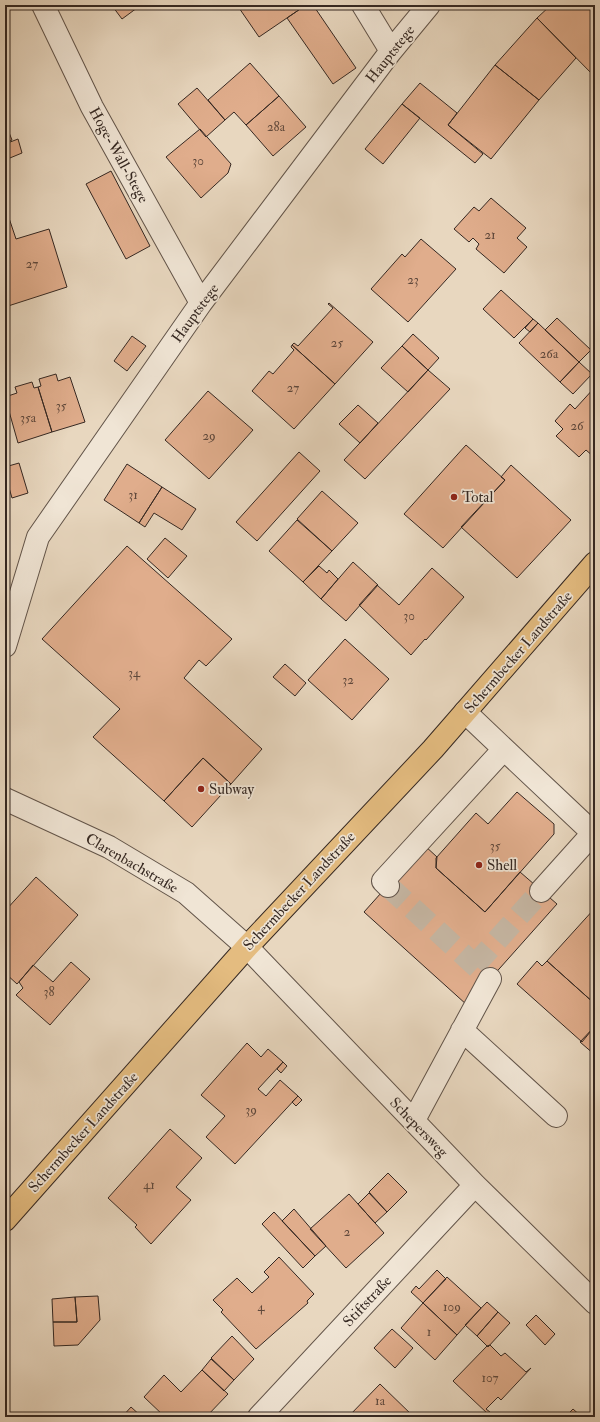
<svg xmlns="http://www.w3.org/2000/svg" width="600" height="1422" viewBox="0 0 600 1422" font-family="'IM FELL Double Pica',serif">
<style>
.building{fill:#e0ad8c;stroke:#352822}
.lines{fill:none;stroke-linecap:round;stroke-linejoin:round}
.minor-tunnel{stroke:#c4b4a0;stroke-width:22;stroke-dasharray:22 11;stroke-linecap:butt}
.minor-casing{stroke:#625449;stroke-width:24}
.major-casing{stroke:#352822;stroke-width:24}
.minor{stroke:#f0e5d5;stroke-width:22}
.major{stroke:#e4bc80;stroke-width:22}
.poi-dot{fill:#8f2418;stroke:#f0e5d5;stroke-width:1.5}
.labels{text-anchor:middle;stroke-width:3.5;stroke-linejoin:round;paint-order:stroke}
.number-label{font-size:13px;fill:#60493c}
.street-label{font-size:15px;fill:#352822;stroke:#f0e5d5}
.poi-label{font-size:15px;fill:#352822;stroke:#f0e5d5;text-anchor:start}
</style>
<rect width="100%" height="100%" fill="#e8d7bf"/>
<filter id="stains"><feTurbulence type="fractalNoise" baseFrequency=".005" numOctaves="4"/><feColorMatrix values="0 0 0 0 .2 0 0 0 0 .09 0 0 0 0 .02 0 0 0 .5 -.17"/></filter>
<radialGradient id="worn" r=".72"><stop offset=".6" stop-color="#630" stop-opacity="0"/><stop offset="1" stop-color="#630" stop-opacity=".3"/></radialGradient>
<path class="building" d="M116,5H141L122,19L113,7Z
M237,5H306L259,37Z
M306,5H313L356,68L333,84L287,18Z
M551,5H595V77L537,18Z
M537,18L576,58L539,100L495,65Z
M250,63L279,96L246,125L234,112L225,120L208,100Z
M495,65L539,100L491,159L448,125Z
M420,83L457,113L448,125L483,154L475,163L402,104Z
M197,88L225,120L206,137L178,104Z
M279,96L306,127L273,156L246,125Z
M402,104L420,118L383,164L365,149Z
M6,125L12,140L5,143V126Z
M200,129L231,164L228,173L201,198L166,157Z
M18,139L22,153L5,160V144Z
M111,171L150,246L126,259L86,184Z
M491,198L526,228L517,238L527,247L504,273L476,249L479,244L473,238L469,242L454,229L474,207L479,211Z
M8,215L16,239L49,229L67,287L5,307V217Z
M421,239L456,269L408,322L371,289L402,254L405,257Z
M501,290L533,319L514,338L483,309Z
M329,303L373,342L335,384L292,345L294,343L298,346L333,308L328,304Z
M557,318L591,350L579,362L545,330Z
M533,319L538,323L530,332L525,328Z
M538,323L579,362L560,382L519,343Z
M413,334L439,358L428,370L402,346Z
M132,336L146,346L127,371L114,361Z
M292,345L335,384L294,429L252,391L269,371L273,374L294,350L291,347Z
M402,346L428,370L408,392L381,368Z
M579,362L592,374L573,394L560,382Z
M428,370L450,389L365,479L344,460Z
M56,374L58,381L70,377L85,422L52,432L38,387L41,386L39,379Z
M32,382L34,388L38,387L52,432L18,443L5,397L17,393L15,387Z
M595,387V455L594,457L586,450L579,457L556,436L563,429L555,421L570,404L575,409Z
M208,391L253,430L209,479L165,440Z
M358,405L378,423L360,443L339,424Z
M466,445L505,480L443,548L404,514Z
M299,452L320,471L257,541L236,522Z
M19,463L28,493L12,498L5,474V467Z
M127,464L162,487L139,523L104,500Z
M511,465L571,520L517,578L461,527L505,480L501,477Z
M162,487L196,509L182,530L154,513L145,527L139,523Z
M322,491L358,523L332,551L297,519Z
M297,520L332,551L303,582L269,551Z
M165,538L187,556L168,578L147,559Z
M127,546L232,639L206,666L199,660L184,678L262,749L231,784L203,758L164,801L93,737L120,709L42,639Z
M353,562L378,585L346,621L321,599Z
M319,566L327,573L329,570L338,579L321,599L303,582Z
M432,568L464,597L426,640L425,639L411,655L359,605L377,585L399,605Z
M345,639L389,679L352,720L308,680Z
M285,664L306,683L295,696L273,677Z
M203,758L231,784L192,827L164,801Z
M517,792L554,824V834L485,912L436,868V858L476,813L488,824Z
M424,845L437,857L436,868L485,912L520,872L557,904L467,1005L364,912Z
M36,877L78,915L17,984L5,973V911Z
M595,908V1004L547,961Z
M537,961L542,966L547,961L595,1004V1026L582,1042L517,984Z
M71,962L90,979L50,1025L16,995L23,988L19,982L33,965L53,982Z
M595,1026V1055L580,1042Z
M247,1043L261,1057L268,1049L283,1062L258,1089L266,1096L280,1080L298,1096L235,1164L206,1137L225,1116L201,1095Z
M283,1062L287,1066L281,1073L277,1069Z
M298,1096L302,1100L296,1106L292,1102Z
M170,1129L202,1158L176,1187L191,1200L151,1244L135,1227L137,1225L108,1198Z
M388,1173L407,1192L387,1212L369,1192Z
M369,1193L387,1212L375,1223L358,1204Z
M349,1194L384,1233L346,1268L310,1229Z
M294,1209L326,1246L315,1256L282,1221Z
M274,1212L315,1256L303,1268L262,1224Z
M279,1257L314,1294L307,1301L308,1303L256,1349L221,1312L223,1310L213,1300L237,1278L252,1293L269,1277L264,1272Z
M437,1270L446,1279L423,1303L411,1292L416,1286L419,1289Z
M447,1277L481,1308L457,1335L423,1303Z
M98,1296L100,1320L78,1345L54,1346L53,1322H77L75,1297Z
M75,1297L77,1322H53L52,1299Z
M487,1302L498,1312L477,1336L465,1325Z
M423,1303L457,1335L435,1360L401,1328Z
M498,1312L510,1323L488,1347L477,1336Z
M536,1315L555,1334L545,1345L526,1325Z
M392,1329L413,1348L395,1368L374,1348Z
M232,1336L254,1359L234,1380L211,1358Z
M490,1345L501,1356L505,1353L526,1372L531,1368L501,1400L498,1397L486,1409L490,1412L488,1414L453,1381L487,1346Z
M211,1359L234,1380L224,1391L202,1370Z
M202,1370L228,1394L206,1417H165L144,1397L164,1375L181,1392Z
M380,1384L414,1417H348Z
M131,1407L142,1417H122Z
M573,1409L582,1417H565Z"/>
<g class="lines">
<path class="minor-tunnel" d="M388,886L490,979
M475,965L541,891"/>
<g class="minor-casing">
<path id="minor" d="M43,5L92,107L201,303
M363,5L391,51
M5,646L38,537L201,303L391,51L429,5
M504,749L593,833L541,891
M5,799L109,847L186,893L247,947L475,1185L595,1303
M388,886L383,881L504,749L465,712
M462,1030L556,1116
M414,1120L490,979
M259,1417L475,1185"/>
</g>
<g class="major-casing">
<path id="major" d="M5,1220L247,947L433,749L595,563"/>
</g>
<use href="#minor" class="minor"/>
<use href="#major" class="major"/>
</g>
<g class="poi-dot">
<circle cx="454" cy="497" r="4"/>
<circle cx="201" cy="789" r="4"/>
<circle cx="479" cy="865" r="4"/>
</g>
<g class="labels">
<g class="number-label">
<text x="276" y="131">28a</text>
<text x="198" y="165">30</text>
<text x="490" y="239">21</text>
<text x="32" y="268">27</text>
<text x="413" y="284">23</text>
<text x="337" y="347">25</text>
<text x="549" y="358">26a</text>
<text x="293" y="392">27</text>
<text x="61" y="410">35</text>
<text x="28" y="422">35a</text>
<text x="577" y="430">26</text>
<text x="209" y="440">29</text>
<text x="133" y="499">31</text>
<text x="409" y="620">30</text>
<text x="134" y="677">34</text>
<text x="348" y="684">32</text>
<text x="495" y="850">35</text>
<text x="49" y="996">38</text>
<text x="251" y="1114">39</text>
<text x="149" y="1189">41</text>
<text x="347" y="1236">2</text>
<text x="261" y="1311">4</text>
<text x="452" y="1311">109</text>
<text x="429" y="1336">1</text>
<text x="490" y="1382">107</text>
<text x="380" y="1405">1a</text>
</g>
<g class="street-label">
<text transform="translate(390 54) rotate(-52)" y="5">Hauptstege</text>
<text transform="translate(119 155) rotate(61)" y="5">Hoge-Wall-Stege</text>
<text transform="translate(195 313) rotate(-54)" y="5">Hauptstege</text>
<text transform="translate(518 652) rotate(-49)" y="5">Schermbecker Landstraße</text>
<text transform="translate(132 863) rotate(30)" y="5">Clarenbachstraße</text>
<text transform="translate(299 891) rotate(-47)" y="5">Schermbecker Landstraße</text>
<text transform="translate(419 1127) rotate(46)" y="5">Schepersweg</text>
<text transform="translate(83 1132) rotate(-48)" y="5">Schermbecker Landstraße</text>
<text transform="translate(367 1301) rotate(-47)" y="5">Stiftstraße</text>
</g>
<g class="poi-label">
<text x="462" y="502">Total</text>
<text x="209" y="794">Subway</text>
<text x="487" y="870">Shell</text>
</g>
</g>
<rect width="600" height="1422" fill="none" stroke="#e8d7bf" stroke-width="20"/>
<rect x="6" y="6" width="588" height="1410" fill="none" stroke="#352822" stroke-width="2"/>
<rect x="10" y="10" width="580" height="1402" fill="none" stroke="#352822"/>
<rect width="100%" height="100%" filter="url(#stains)"/>
<rect width="100%" height="100%" fill="url(#worn)"/>
</svg>
